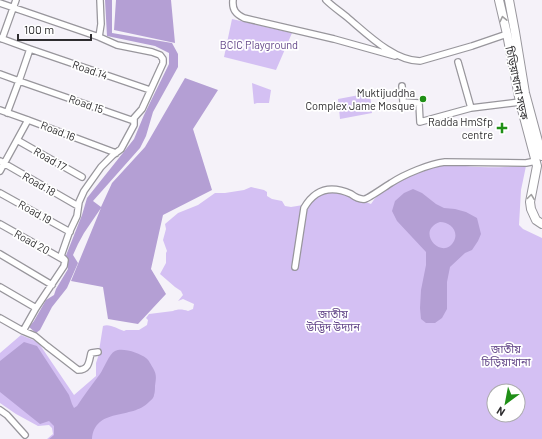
<svg xmlns="http://www.w3.org/2000/svg" width="542" height="439" viewBox="0 0 542 439" font-family="Barlow,'Noto Sans Bengali',sans-serif">
<style>
.green{fill:#d4c0f3;fill-rule:evenodd}
.water{fill:#b49fd4;fill-rule:evenodd}
.lines{fill:none;stroke-linecap:round;stroke-linejoin:round}
.minor-casing{stroke:#98969c;stroke-width:8}
.secondary-casing{stroke:#98969c;stroke-width:10}
.minor{stroke:#fff;stroke-width:5.5}
.secondary{stroke:#fff;stroke-width:8}
.oneway{stroke:#a1a0a1}
.poi-dot{fill:#1f8f16;stroke:#fff;stroke-width:1.5}
.labels{text-anchor:middle;stroke-width:3.5;stroke-linejoin:round;paint-order:stroke}
.park-label{font-size:11px;fill:#644789;stroke:#fff}
.street-label{font-size:11px;fill:#2e2d2f;stroke:#fff}
.poi-label{font-size:11px;fill:#2e2d2f;stroke:#fff;text-anchor:end}
</style>
<rect width="100%" height="100%" fill="#f5f2f9"/>
<path class="green" d="M232,19L292,33L276,70L224,57Z
M252,83L271,90L269,103H257L254,104Z
M370,93L372,113L340,119L338,99Z
M452,164C476,169 502,167 526,166L521,190L519,225L523,229L542,238V439H47L53,434L52,428L49,425L38,426L16,414L0,403V353L21,335L38,342L74,395L96,376V363L98,357L103,326C109,323 118,329 124,331L126,330H139L147,325L148,320L146,318L149,314L173,311C177,309 183,309 188,311L193,309L194,304L183,299L178,301L183,295L181,291L175,287L160,274L166,263V253L167,251L163,240L166,229L165,224L178,213L198,205L215,193H225L244,190L251,187L264,190L267,192V196L272,199L282,201L285,206L291,207L309,204L317,195L329,192L343,193L371,204C379,191 393,183 407,177C412,175 417,172 423,172C430,165 442,165 452,164ZM494,391H518V415H494Z"/>
<path class="water" d="M105,0H112V33L172,43L178,54V67L153,112L146,136L140,148L93,201L101,207L112,183L145,147L185,78L218,90L193,129L212,190L163,215L151,269L166,294L138,324L108,319L103,287L71,281L101,208L84,233L78,244L73,255L78,263L67,288L52,307L40,330L36,333L29,327L34,321L46,300L54,295L56,289L68,269L65,258L82,215L87,198L134,139L144,115L169,64V53L155,46L107,36Z
M116,0H171L175,43L114,30Z
M413,189L422,193L436,204L444,208L455,209L466,212L477,218L481,234L478,241L472,250L465,253L450,267L447,282V309L442,318L435,323H426L421,319L420,308L421,290L426,265V252L397,221L392,211L395,201L404,193ZM440,222C450,222 459,231 454,241C443,262 414,231 440,222Z
M24,342L37,346L69,395L72,404L74,408L77,406C84,395 92,385 100,374C104,368 109,354 115,351C122,347 140,353 146,358C149,360 151,365 153,368C157,375 156,378 155,386C155,389 155,392 154,395C154,398 151,400 149,402C132,420 95,407 92,439H49L54,435V426L49,421L40,424L0,392V361Z"/>
<g class="lines">
<g class="minor-casing">
<path id="minor" d="M233,0C232,10 236,14 244,18L334,39L395,56
M326,0C333,7 341,12 348,18C367,34 394,61 420,61L472,46L507,34
M0,3L99,37
M0,38L30,49L19,81L134,121
M2,39L16,0
M30,49L150,90
M458,62L471,108L520,102
M0,74L19,81L7,113
M402,86L403,102L419,103L420,122L471,108
M0,110L28,120L116,153
M17,140L82,177
M0,161L78,206
M0,171L28,120
M0,193L70,232
M0,224L64,260
M0,254L52,285
M295,267L304,208C315,189 331,185 351,194C355,197 360,200 365,199C369,198 386,186 391,183C405,174 429,164 445,162L526,163L536,161
M0,287L36,308
M0,318L23,331L35,336L47,346L78,370C89,370 89,362 91,353L98,352
M23,331L36,308L64,266L65,260L61,256L69,233L77,216L79,202L84,191L101,167L113,155L121,149L134,125V118L142,109L163,63V59L160,55L152,52L117,45L99,37L101,24L100,0
M0,410L7,415L25,435"/>
</g>
<g class="secondary-casing">
<path id="secondary" d="M499,0L507,34L520,102L537,166L530,202L531,209L536,220L542,224
M509,0L515,32L525,93L542,156"/>
</g>
<use href="#minor" class="minor"/>
<use href="#secondary" class="secondary"/>
</g>
<defs><path id="oneway-chevron" d="M-2-3.5L2.5 0L-2 3.5" fill="none" stroke-width="1.6" stroke-linecap="round" stroke-linejoin="round"/></defs>
<g class="oneway">
<use href="#oneway-chevron" transform="translate(503 19) rotate(-103)"/>
<use href="#oneway-chevron" transform="translate(531 197) rotate(-82)"/>
</g>
<g class="poi-dot">
<circle cx="423" cy="99" r="4"/>
<path d="M500 122h4v4h4v4h-4v4h-4v-4h-4v-4h4z"/>
</g>
<g class="labels">
<g class="park-label">
<text x="259" y="49">BCIC Playground</text>
<text x="333" y="318">জাতীয়<tspan x="333" dy="13">উদ্ভিদ উদ্যান</tspan></text>
<text x="506" y="353">জাতীয়<tspan x="506" dy="13">চিড়িয়াখানা</tspan></text>
</g>
<g class="street-label">
<text transform="translate(90 70) rotate(19)" y="4">Road 14</text>
<text transform="translate(517 83) rotate(78)" y="4">চিড়িয়াখানা সড়ক</text>
<text transform="translate(86 104) rotate(19)" y="4">Road 15</text>
<text transform="translate(58 131) rotate(21)" y="4">Road 16</text>
<text transform="translate(50 159) rotate(30)" y="4">Road 17</text>
<text transform="translate(39 184) rotate(30)" y="4">Road 18</text>
<text transform="translate(35 212) rotate(29)" y="4">Road 19</text>
<text transform="translate(32 242) rotate(29)" y="4">Road 20</text>
</g>
<g class="poi-label">
<text x="415" y="97">Muktijuddha<tspan x="415" dy="13">Complex Jame Mosque</tspan></text>
<text x="493" y="126">Radda HmSfp<tspan x="493" dy="13">centre</tspan></text>
</g>
</g>
<g transform="translate(506 403) rotate(212)"><circle r="19" fill="#ffffff" stroke="#ababac"/>
<path d="M0-3L7 15L0 10L-7 15Z" fill="#1f8f16"/>
<text y="-6" font-size="11" font-weight="bold" text-anchor="middle" fill="#2e2d2f">N</text>
</g>
<path d="M18 34v6h73v-6" fill="none" stroke="#2e2d2f" stroke-width="2"/>
<text x="24" y="34" font-size="12" fill="#2e2d2f" stroke="#ffffff" stroke-width="3" paint-order="stroke">100 m</text>
</svg>
